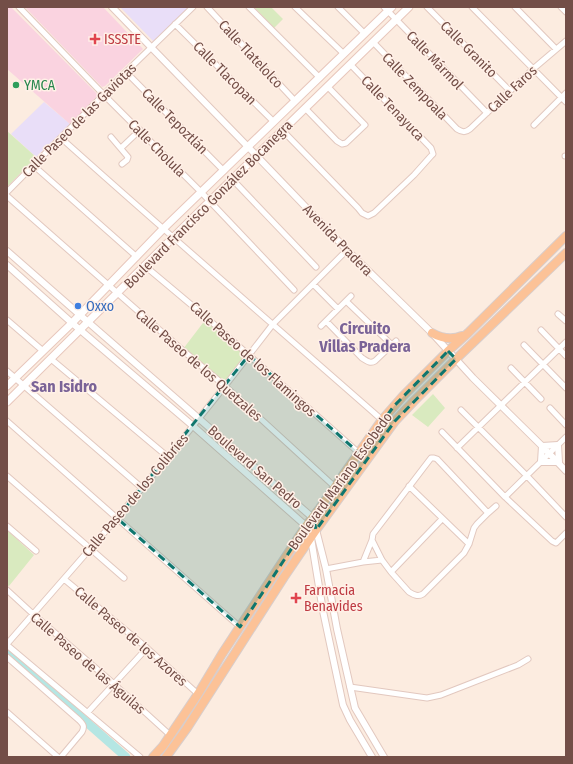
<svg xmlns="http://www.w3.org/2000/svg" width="573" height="764" viewBox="0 0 573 764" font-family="'Fira Sans Condensed',sans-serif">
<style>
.education{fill:#e9def8}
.medical{fill:#fad3e0}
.green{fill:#d9eabf}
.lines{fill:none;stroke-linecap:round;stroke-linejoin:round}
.river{stroke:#b5e6e3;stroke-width:9}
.minor-casing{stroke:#e2c8bf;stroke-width:7}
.tertiary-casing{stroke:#e2c8bf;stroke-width:8}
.secondary-casing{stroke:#e8c7bc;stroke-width:9}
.primary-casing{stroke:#d8cdcb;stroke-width:10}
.minor{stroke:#fff;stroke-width:5}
.tertiary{stroke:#fff;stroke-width:6}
.secondary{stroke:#fff;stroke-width:7}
.primary{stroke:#fcc297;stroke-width:8}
.marked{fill:#0f766e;fill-opacity:0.2;stroke:#0f766e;stroke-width:3;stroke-dasharray:8 5;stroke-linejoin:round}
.health-dot{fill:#e0444e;stroke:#fff0e7;stroke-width:1.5}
.leisure-dot{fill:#2e9e5b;stroke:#fff0e7;stroke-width:1.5}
.shop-dot{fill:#3f7fe0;stroke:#fff0e7;stroke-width:1.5}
.labels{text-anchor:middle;stroke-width:3;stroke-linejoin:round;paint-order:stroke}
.health-label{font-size:14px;fill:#be3a42;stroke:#fff0e7;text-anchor:start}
.street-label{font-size:14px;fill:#734e47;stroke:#fff0e7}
.leisure-label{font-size:14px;fill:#27864d;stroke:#fff0e7;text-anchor:start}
.shop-label{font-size:14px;fill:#366cbe;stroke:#fff0e7;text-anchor:start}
.quarter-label{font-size:16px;font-weight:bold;fill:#7a6397;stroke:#fff0e7}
</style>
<rect width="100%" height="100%" fill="#fcece0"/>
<path class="education" d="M120,7H190L154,42Z
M44,102L70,124L36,157L11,134Z"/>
<path class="medical" d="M7,7H11L98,95L70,124L7,69Z
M25,7H103L143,49L105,86L102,87Z"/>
<path class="green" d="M254,7H271L283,19L274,28Z
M7,131L36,157L7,187Z
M206,319L246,356L224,383L183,349Z
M433,394L445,408L428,427L412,415Z
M7,530L34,555L9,586L7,585Z"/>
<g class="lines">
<path class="river" d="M7,652L126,757"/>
<g class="minor-casing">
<path id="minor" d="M19,7L104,95L201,192L294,290
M207,7L295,101
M249,7L320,78
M295,7L344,54
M338,7L365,34
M384,7L487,113
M427,7L510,91
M472,7L566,102
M515,7L556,49
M561,7L566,12
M175,24L274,122
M373,42L457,129C462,132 465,133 470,129L533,69L566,41
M126,72L224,171
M305,108L337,141L342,144L346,143L365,125L327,86
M534,125L566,93
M282,130L358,208L362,213L368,216L374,213L414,175L431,156L433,154L431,148L350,64
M111,137L128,157L127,160L122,164
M61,138C167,233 275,326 382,420
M121,148L140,130
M565,156H566
M33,165L137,257
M232,179L316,267
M7,192L126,72L193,7
M7,196L180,348L225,386L335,487
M145,266L207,318L359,453
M313,284L338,309
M346,301L392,345
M558,314L566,321
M7,320L43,351
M326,321L362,358C367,361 370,364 375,361L396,341
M321,326L351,296
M541,330L566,356
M524,345L566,388
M51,359L168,457
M511,368L541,399
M7,371L142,488
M550,408L566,425
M461,410L527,476L566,517
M7,421L240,627
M442,432L505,497L552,541L556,543L566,533
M457,448L566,342
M7,476L124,578
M409,486L469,544
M505,497L566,437
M7,526L36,551
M372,540L382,560L391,572L409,592C414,595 418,597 423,594L464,553L469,544L474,528L477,524L488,513L496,506
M363,562L372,540L373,534L431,458H434L437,459L488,513
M326,569L363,562L382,560
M391,572L442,519
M64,579L147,648L198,694
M7,590L33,614L114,684L170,735
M7,644L117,518L168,457L225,386L273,324L347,250
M7,645L140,757
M7,657L79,720C83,724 85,726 82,732L61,757
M350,687L427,698L441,695L518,665L528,659
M7,712L58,757
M88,712L147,648"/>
</g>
<g class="tertiary-casing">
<path id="tertiary" d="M112,7L252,151L347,250L432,333L473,378L542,446L566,471
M7,251L88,322L313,518L326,569L337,629L355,708L384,757
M7,265L72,323L193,426L306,526L311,538L323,611L343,705L350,720L372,757
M558,445L559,462H541L542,446Z"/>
</g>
<g class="secondary-casing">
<path id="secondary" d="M7,386L72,323L163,229L392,7
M7,402L210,201L409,7"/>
</g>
<g class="primary-casing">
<path id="primary" d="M432,333C441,338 452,340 462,336
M153,757L163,746L198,694L222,654L306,526L320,508L382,420L403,396L448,351L468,333L566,236
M166,757L187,728L284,577L316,530L395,421L414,401L456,359L566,253"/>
</g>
<use href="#minor" class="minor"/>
<use href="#tertiary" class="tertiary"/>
<use href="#secondary" class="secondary"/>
<use href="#primary" class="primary"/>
</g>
<path class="marked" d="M448,351L456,359L395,421L316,530L313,516L240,627L117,518L249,355L359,453L394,406Z"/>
<g class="health-dot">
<path d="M93 33h4v4h4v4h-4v4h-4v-4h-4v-4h4z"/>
<path d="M294 592h4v4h4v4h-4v4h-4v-4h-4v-4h4z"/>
</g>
<circle class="leisure-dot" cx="16" cy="85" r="4"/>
<circle class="shop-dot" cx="78" cy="306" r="4"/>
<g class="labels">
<g class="health-label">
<text x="104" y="44">ISSSTE</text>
<text x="304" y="595">Farmacia<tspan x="304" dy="16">Benavides</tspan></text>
</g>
<g class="street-label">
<text transform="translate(469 49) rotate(45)" y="5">Calle Granito</text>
<text transform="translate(251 54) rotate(47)" y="5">Calle Tlatelolco</text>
<text transform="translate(435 60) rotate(46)" y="5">Calle Mármol</text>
<text transform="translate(225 73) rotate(45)" y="5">Calle Tlacopan</text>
<text transform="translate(415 86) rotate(46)" y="5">Calle Zempoala</text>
<text transform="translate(512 89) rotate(-43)" y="5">Calle Faros</text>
<text transform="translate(393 108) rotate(46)" y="5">Calle Tenayuca</text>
<text transform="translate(79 120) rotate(-45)" y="5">Calle Paseo de las Gaviotas</text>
<text transform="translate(175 121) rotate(45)" y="5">Calle Tepoztlán</text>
<text transform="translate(157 148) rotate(45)" y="5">Calle Cholula</text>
<text transform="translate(208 204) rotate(-45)" y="5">Boulevard Francisco González Bocanegra</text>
<text transform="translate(338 240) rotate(46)" y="5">Avenida Pradera</text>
<text transform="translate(253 359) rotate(42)" y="5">Calle Paseo de los Flamingos</text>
<text transform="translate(199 365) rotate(41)" y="5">Calle Paseo de los Quetzales</text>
<text transform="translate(255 467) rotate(41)" y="5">Boulevard San Pedro</text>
<text transform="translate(340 481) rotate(-54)" y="5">Boulevard Mariano Escobedo</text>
<text transform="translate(135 495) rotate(-50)" y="5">Calle Paseo de los Colibríes</text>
<text transform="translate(131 636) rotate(41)" y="5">Calle Paseo de los Azores</text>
<text transform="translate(88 663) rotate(41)" y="5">Calle Paseo de las Águilas</text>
</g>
<g class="leisure-label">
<text x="24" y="90">YMCA</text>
</g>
<g class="shop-label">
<text x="86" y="311">Oxxo</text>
</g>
<g class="quarter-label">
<text x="365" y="334">Circuito<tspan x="365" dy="18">Villas Pradera</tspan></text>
<text x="64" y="392">San Isidro</text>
</g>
</g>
<rect width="573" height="764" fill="none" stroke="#734e47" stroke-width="16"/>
</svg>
